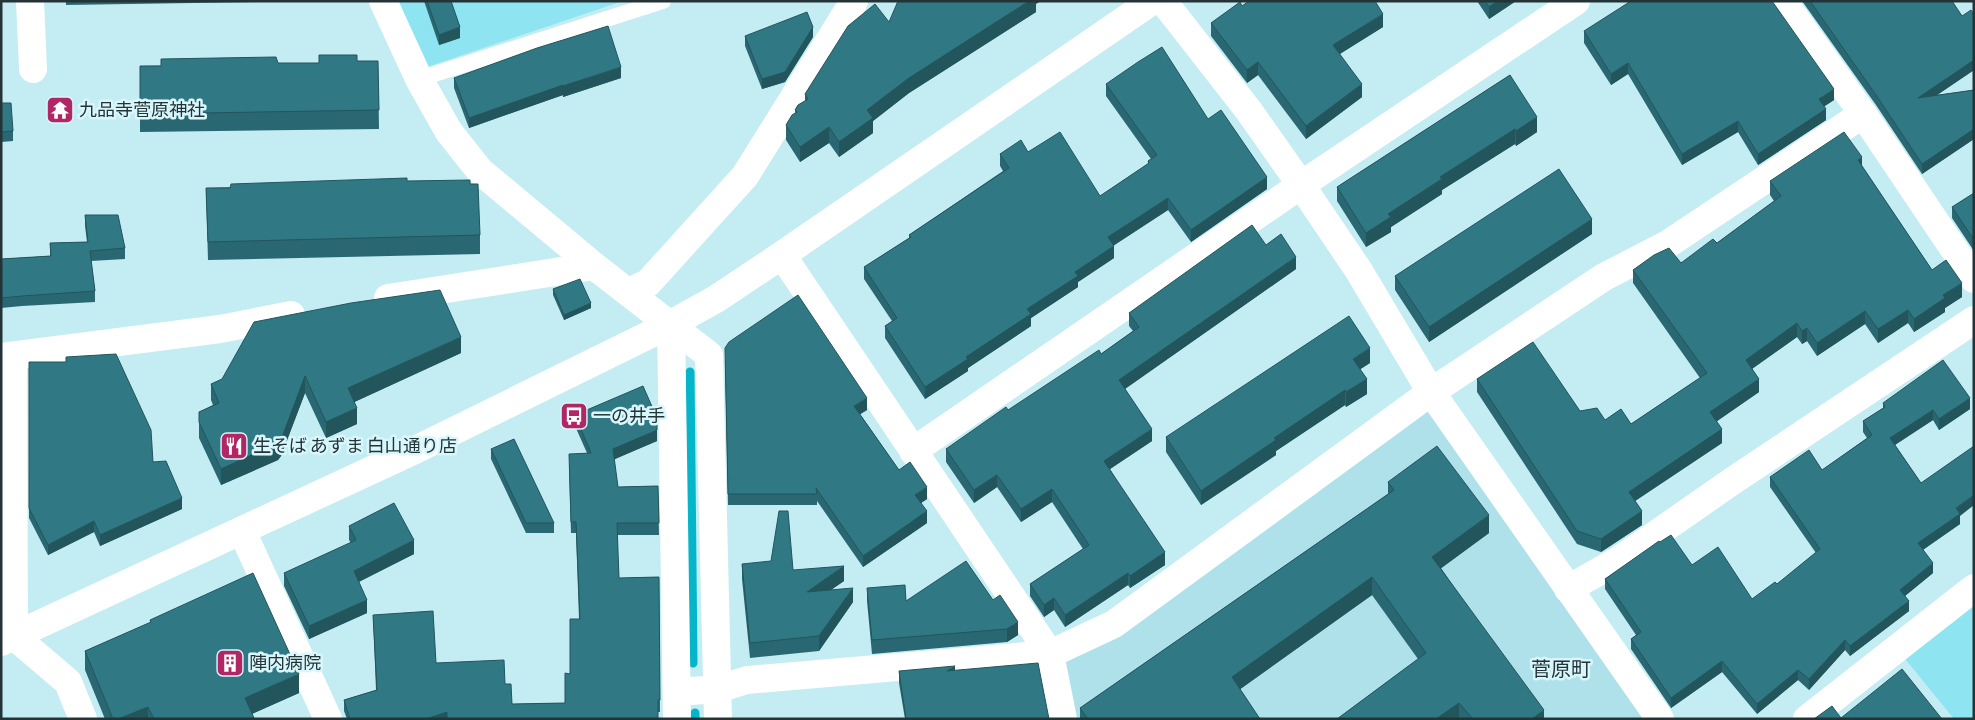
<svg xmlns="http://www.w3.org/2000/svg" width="1975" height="720" viewBox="0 0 1975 720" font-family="'Sofia Sans Condensed','Noto Sans JP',sans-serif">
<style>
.built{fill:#afe1ea}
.green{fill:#8fe4f2}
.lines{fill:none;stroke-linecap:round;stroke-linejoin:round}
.stream{stroke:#05b5c9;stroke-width:9}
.service{stroke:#fff;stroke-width:16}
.minor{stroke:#fff;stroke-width:28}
.tertiary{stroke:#fff;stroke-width:28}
.wall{fill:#296872}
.shaded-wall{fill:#22555c}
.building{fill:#307984;stroke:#22555c}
.labels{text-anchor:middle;stroke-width:5;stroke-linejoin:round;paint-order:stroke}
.poi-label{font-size:18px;fill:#243336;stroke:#d8f7fd;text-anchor:start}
.quarter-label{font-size:20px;fill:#243336;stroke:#d8f7fd}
</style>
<rect width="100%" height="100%" fill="#c4ecf3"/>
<path class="built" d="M1431,392L1648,719H1063L1050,654Z"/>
<path class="green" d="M399,1H623L427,67Z
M1974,599V719H1954L1902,655Z"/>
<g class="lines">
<path class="stream" d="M690,372L693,663
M695,713V719"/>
<path class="service" d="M419,79L663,1"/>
<path class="minor" d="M30,1L33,69
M383,1L419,79L449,132L480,171L594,266L709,355L718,719
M1163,1L1249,111L1301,185L1359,271L1431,392L1660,719
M1783,1L1863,114L1974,279
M782,255L1050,654L1063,719
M629,292L648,283L745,176L854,1
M388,298L594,266
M671,324L677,719
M13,356L14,636L68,682L83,719
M1,357L220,329L291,315
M913,451L1301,185L1576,1
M242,531L328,719
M1568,589L1619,560L1731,482L1974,320
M677,692L718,689L747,680L1050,654L1114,624L1431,392L1604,277L1668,244L1863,114
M1807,719L1974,588"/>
<path class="tertiary" d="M1,642L415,450L671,324L716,299L782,255L1152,1"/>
</g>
<path class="wall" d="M66,1H321L66,5Z
M424,1H451L460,38L439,45Z
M1477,1H1516L1489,19Z
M1802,1H1952L1962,16L1974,14V70L1937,95L1974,90V139L1922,174L1876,105Z
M1036,4V12L909,93L873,121V133L839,157L829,143L800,162L786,140V125L795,113V110L805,101V94Z
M1242,6L1383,27L1340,54L1362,97L1306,139L1258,75L1247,83L1211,36V23Z
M1584,31L1834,100L1824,106L1826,120L1758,165L1738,132L1682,165L1628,74L1611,85L1584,43Z
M745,36L813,37L785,82L762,89L745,46Z
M319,55L357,61H378L379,129L140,132V66L319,63Z
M1510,75L1537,132L1516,146L1515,144L1442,190V194L1391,227V232L1366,247L1337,201V187Z
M454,78H621L563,97V95L469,128L454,88Z
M1106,84L1208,119L1267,189L1191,242L1168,210L1113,246L1114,258L1078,282V287L1031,318V326L968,368V371L925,399L885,338V326L892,321L864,279V267L909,238V235L1003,171L1000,166V154L1028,152L1100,196L1148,164V161L1151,159L1106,96Z
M1,103L13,131V141L1,142Z
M1862,166L1932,270L1962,297L1945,308V312L1914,332L1908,323L1878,343L1865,324L1817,356L1807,341L1802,344L1797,337L1752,369L1759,392L1717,421L1722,443L1635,501L1642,525L1601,552L1577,544L1477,392V379L1580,411L1605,420L1631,424L1700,378L1633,283V270L1681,263L1717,243L1774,201L1770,195V181Z
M407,181L470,184L480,235V254L208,260L206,188Z
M1974,193V251L1952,218V207Z
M85,215L125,248V259L91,261L95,291V302L22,306L1,308V259L50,256V243L87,242L85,226Z
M1592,234L1429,342L1395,290V276Z
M1266,245L1296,269L1125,389L1152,441L1110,469L1165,565L1130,588L1128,585L1065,627L1054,610L1044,617L1030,596V584L1083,549L1052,502L1021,522L997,487L974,503L946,462V449L1008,410L1101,354L1133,331L1129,326V313Z
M553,289L591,308L564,320L553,295Z
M461,353L354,402L357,424L326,438L305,393L281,456L278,460L221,485L199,438V412L213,405L211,400V384Z
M66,357L153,462L182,509L100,546L94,532L48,555L29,518V362H66Z
M725,360L867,410L860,414L899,470L927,499L921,503L927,523L863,567L817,501V505H728Z
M1370,363L1360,369L1367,394L1346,407L1345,405L1276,451V455L1201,505L1166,452V437Z
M1883,403L1970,409L1939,430L1933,420L1895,445L1921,483L1960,516V524L1923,550L1933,573L1905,596L1909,611L1850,656L1845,650L1809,690L1798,680L1757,714L1722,672L1671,708L1631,649V639L1636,635L1605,589V579L1660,542L1692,565L1752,599L1777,584L1816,553L1770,487V477L1822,470L1867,438L1863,432V421L1883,408Z
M575,415L657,441L614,459L618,487L658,486L659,535H617L619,578L659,577L660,712H658V719H347L344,711V700L376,690L373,615L436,663L505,684L512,704L565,703L579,619L576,533H571L569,465L587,453L575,426Z
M491,449L554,523V533H526L491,459Z
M1388,482L1489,533L1441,568L1544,719H1337L1418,659L1372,595L1240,689L1260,719H1080V708L1388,494Z
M349,526L414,554L359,582L367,613L309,639L284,586V573L351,543L349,540Z
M742,564L793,570L844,581L831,590L853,602L819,651L750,658L742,579Z
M867,588L906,601L993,600L1018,635L1007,642L872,654L867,601Z
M150,620L299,693L252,714L254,719H105L85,670V651L150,623Z
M899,671H955L1049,719H905L899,683Z"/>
<path class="shaded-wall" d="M1029,1H1041L1036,4V12L909,93L873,121V133L839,157V142L867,110L909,78Z
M1498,1H1516L1489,19V7Z
M1383,14V27L1333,58V45Z
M460,27V38L439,45V35Z
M813,27V37L785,82L762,89V79Z
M1974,60V70L1918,108V98Z
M1258,62V75L1247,83V70Z
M1628,63V74L1611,85V74Z
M621,67V78L563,97V86Z
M1362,84V97L1306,139V126Z
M563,85V95L469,128V118Z
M1834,89V100L1819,110V99Z
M1826,109V120L1758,165V154Z
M1537,117V132L1516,146V131Z
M1738,121V132L1682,165V154Z
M829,127V143L800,162V147Z
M1515,129V144L1442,190V194L1391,227V232L1366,247V233L1388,214L1440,177Z
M1974,129V139L1922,174V164Z
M1862,157V170L1858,160Z
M1267,177V189L1191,242V230Z
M1168,198V210L1108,249V237Z
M1592,219V234L1429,342V327Z
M1114,246V258L1078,282V287L1031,318V326L968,368V371L925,399V387L966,357L1075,272Z
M1296,257V269L1119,393V380Z
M1962,283V297L1945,308V312L1914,332V319L1943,295Z
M591,303V308L564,320V315Z
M1908,310V323L1878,343V329Z
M1865,311V324L1817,356V343Z
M1797,323V337L1746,373V360Z
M1807,328V341L1802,344V331Z
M461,337V353L348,405V388Z
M1370,348V363L1353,374V359Z
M305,376V393L281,456L278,460L221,485V469Z
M1367,379V394L1346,407V392Z
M1759,379V392L1710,426V412Z
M1345,390V405L1276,451V455L1201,505V491L1274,438Z
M867,398V410L854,418V406Z
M1970,398V409L1939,430V419Z
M357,408V424L326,438V422Z
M1933,410V420L1890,448V438Z
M1152,429V441L1104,473V461Z
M1722,429V443L1629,505V492Z
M657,430V441L613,460V449Z
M997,475V487L974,503V490Z
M927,487V499L915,507V495Z
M1052,489V502L1021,522V509Z
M1974,495V505L1960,516V524L1918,553V543L1956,508Z
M182,498V509L100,546V535Z
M927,511V523L863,567V556Z
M1642,511V525L1601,552V539Z
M1489,515V533L1432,575V557Z
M94,521V532L48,555V545Z
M414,540V554L354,584V571Z
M1165,552V565L1130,588V576Z
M1933,563V573L1900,600V590Z
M844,566V581L807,606V592Z
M1128,573V585L1065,627V615Z
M1372,577V595L1232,695V677Z
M853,588V602L819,651V636Z
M1054,598V610L1044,617V605Z
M367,600V613L309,639V626Z
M1909,601V611L1850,656V646Z
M1018,622V635L1007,642V629Z
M1845,640V650L1809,690V679Z
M1722,661V672L1671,708V698Z
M955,666V678L947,671Z
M1798,670V680L1757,714V704Z
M299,674V693L245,717V698Z
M1459,703V719H1436Z
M148,707V719H118Z
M1544,710V719H1532Z
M447,712V719H426Z"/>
<path class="building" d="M427,1H451L460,27L439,35Z
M898,1H1029L909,78L867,110L873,118L839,142L829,127L800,147L786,125L792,115L797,112L795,110L798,105L808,99L805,94L848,26L875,4L889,22Z
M1249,1H1375L1383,14L1333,45L1362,84L1306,126L1258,62L1247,70L1211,23L1240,2L1242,6Z
M1485,1H1498L1489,7Z
M1631,1H1772L1834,89L1819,99L1826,109L1758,154L1738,121L1682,154L1628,63L1611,74L1584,31Z
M1810,1H1952L1962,16L1971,10L1974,14V60L1918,98L1974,90V129L1922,164L1876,95Z
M807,12L813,27L785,72L762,79L745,36Z
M608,26L621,67L563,86V85L469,118L454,78L537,48Z
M1162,47L1208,119L1221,110L1267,177L1191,230L1168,198L1108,237L1114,246L1075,272L1078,276L1027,309L1031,314L966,357L968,359L925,387L885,326L897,318L864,267L911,237L909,235L1009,168L1000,154L1021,140L1028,152L1060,132L1100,196L1149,163L1148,161L1157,155L1106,84L1138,62Z
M319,55H357V61H378L379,110L140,114V66H161V59L276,57L278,63H319Z
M1510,75L1537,117L1516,131L1515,129L1440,177L1442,179L1388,214L1391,217L1366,233L1337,187Z
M1,103H11L13,131L1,132Z
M1844,132L1862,157L1858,160L1932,270L1946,260L1962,283L1943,295L1945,298L1914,319L1908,310L1878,329L1865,311L1817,343L1807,328L1802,331L1797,323L1746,360L1759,379L1710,412L1722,429L1629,492L1642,511L1601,539L1577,531L1477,379L1533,342L1580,411L1597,408L1605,420L1621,409L1631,424L1707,373L1633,270L1654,255L1669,248L1681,263L1713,239L1717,243L1781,196L1770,181Z
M1559,169L1592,219L1429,327L1395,276Z
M407,178V181L470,180V184H478L480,235L208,242L206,188H230L231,184Z
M1974,193V240L1952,207Z
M85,215H118L125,248L90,251L95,291L22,296L1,298V259L51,256L50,243L88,242Z
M1252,225L1266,245L1281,234L1296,257L1119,380L1152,429L1104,461L1165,552L1130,576L1128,573L1065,615L1054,598L1044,605L1030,584L1089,545L1052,489L1021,509L997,475L974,490L946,449L1006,407L1008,410L1099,350L1101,354L1139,327L1129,313Z
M580,279L591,303L564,315L553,289Z
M440,290L461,337L348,388L357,408L326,422L305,376L281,440L278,443L221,469L199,422V412L219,403L211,384L222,379L254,322L351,303Z
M798,295L867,398L854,406L899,470L910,462L927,487L915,495L927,511L863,556L816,488L817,494H728L725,348L729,342Z
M1349,316L1370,348L1353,359L1367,379L1346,392L1345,390L1274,438L1276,440L1201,491L1166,437Z
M116,354L151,430L153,462L166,461L182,498L100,535L94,521L48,545L29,508V362H66V357Z
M1943,360L1970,398L1939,419L1933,410L1890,438L1921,483L1974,446V495L1956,508L1960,514L1918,543L1933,563L1900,590L1909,601L1850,646L1845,640L1809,679L1798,670L1757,704L1722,661L1671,698L1631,639L1641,632L1605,579L1659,541L1660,542L1671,535L1692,565L1718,547L1752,599L1775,582L1777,584L1820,549L1770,477L1809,450L1822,470L1872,435L1863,421L1885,407L1883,403Z
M643,386L657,418V430L613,449L618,487L658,486L659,523H617L619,578L659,577L660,700H658V719H447V712L426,719H350L344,700L377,690L373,615L433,611L436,663L504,660L505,684H511L512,704L565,703V673L570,674V619H580L576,522H571L569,454L591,453L575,415Z
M514,439L554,523H526L491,449Z
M1437,446L1489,515L1432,557L1544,710L1532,719H1473L1459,703L1436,719H1337L1426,653L1372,577L1232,677L1260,719H1088L1080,708L1394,490L1388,482Z
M394,503L414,540L354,571L367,600L309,626L284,573L356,540L349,526Z
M779,511H788L793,570L844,566L807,592L853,588L819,636L750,643L742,564L771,561Z
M966,561L993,600L1000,595L1018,622L1007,629L872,640L867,588L905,585L906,601Z
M253,573L299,674L245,698L254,718V719H154L148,707L118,719H113L85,651L151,622L150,620Z
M1038,663L1049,719H906L899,671L955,666L947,671Z
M1902,669L1942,719H1814L1832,706L1841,718Z"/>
<defs>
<g id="temple-square" transform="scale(1.4375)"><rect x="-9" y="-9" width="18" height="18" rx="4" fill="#b12664" stroke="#d8f7fd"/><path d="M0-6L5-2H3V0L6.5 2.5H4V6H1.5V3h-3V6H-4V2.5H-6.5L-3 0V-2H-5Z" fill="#fff"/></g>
<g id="bus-square" transform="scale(1.4375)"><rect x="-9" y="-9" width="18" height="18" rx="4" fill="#b12664" stroke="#d8f7fd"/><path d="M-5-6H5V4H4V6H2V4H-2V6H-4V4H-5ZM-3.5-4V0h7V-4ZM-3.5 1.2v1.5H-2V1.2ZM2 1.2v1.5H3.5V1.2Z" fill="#fff"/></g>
<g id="restaurant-square" transform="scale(1.4375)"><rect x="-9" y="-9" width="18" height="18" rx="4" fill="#b12664" stroke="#d8f7fd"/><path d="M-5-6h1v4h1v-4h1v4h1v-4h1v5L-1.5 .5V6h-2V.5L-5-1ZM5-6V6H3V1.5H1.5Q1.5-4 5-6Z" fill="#fff"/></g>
<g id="building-square" transform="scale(1.4375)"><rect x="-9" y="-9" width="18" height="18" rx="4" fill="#b12664" stroke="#d8f7fd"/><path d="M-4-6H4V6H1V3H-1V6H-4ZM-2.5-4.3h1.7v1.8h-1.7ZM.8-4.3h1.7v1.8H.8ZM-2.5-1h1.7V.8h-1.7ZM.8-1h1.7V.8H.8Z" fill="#fff"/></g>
</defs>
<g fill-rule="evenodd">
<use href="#temple-square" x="60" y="110"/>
<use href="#bus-square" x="574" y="416"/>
<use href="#restaurant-square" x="234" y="446"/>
<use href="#building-square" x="230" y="663"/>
</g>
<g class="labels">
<g class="poi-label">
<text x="79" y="116">九品寺菅原神社</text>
<text x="593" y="422">一の井手</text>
<text x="253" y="452">生そば あずま 白山通り店</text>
<text x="249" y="669">陣内病院</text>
</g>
<g class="quarter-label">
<text x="1561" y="676">菅原町</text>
</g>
</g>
<rect width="1975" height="720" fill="none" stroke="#243336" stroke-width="5"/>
</svg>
